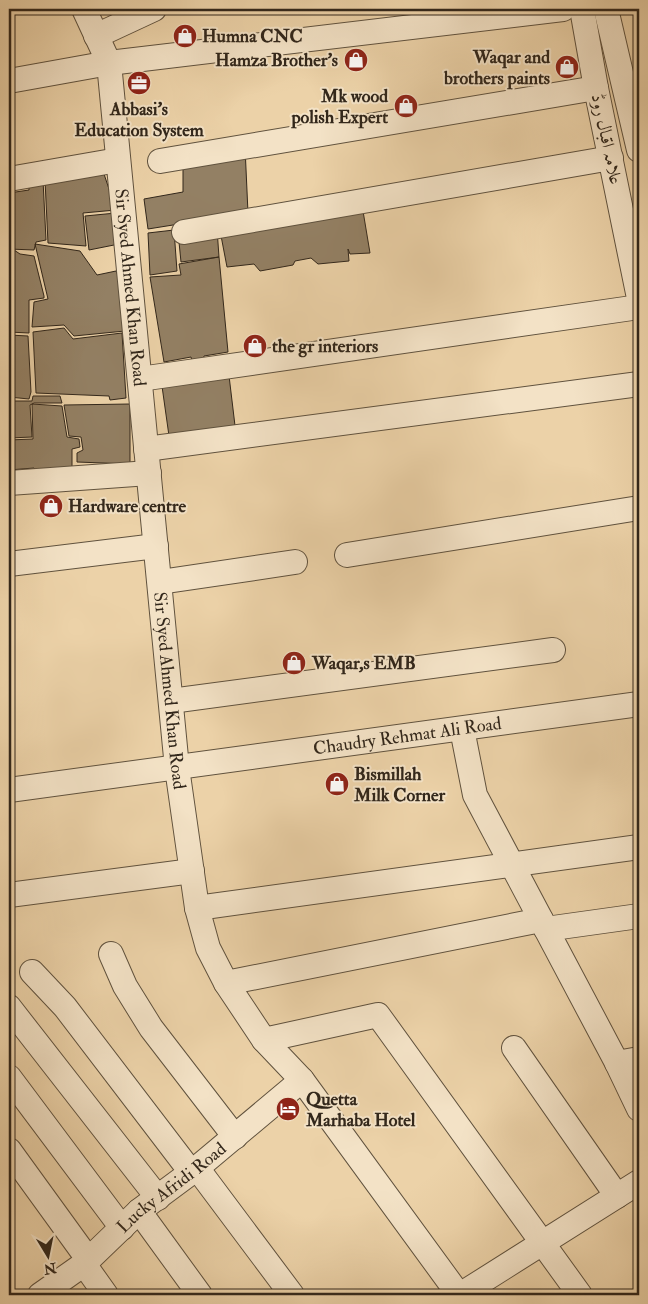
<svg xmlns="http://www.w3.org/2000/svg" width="648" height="1304" viewBox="0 0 648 1304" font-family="'IM FELL Double Pica',Amiri,serif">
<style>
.building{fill:#938064;stroke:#32271b}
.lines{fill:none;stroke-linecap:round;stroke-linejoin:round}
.minor-casing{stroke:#60523e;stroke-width:26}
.minor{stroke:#f3e2c6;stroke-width:24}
.labels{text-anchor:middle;stroke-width:4;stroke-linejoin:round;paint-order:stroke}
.poi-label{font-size:18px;font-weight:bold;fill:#32271b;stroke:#f3e2c6;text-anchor:start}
.street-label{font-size:18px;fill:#32271b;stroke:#f3e2c6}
</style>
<rect width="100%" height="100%" fill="#ecd2a8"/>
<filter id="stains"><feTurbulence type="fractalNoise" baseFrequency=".004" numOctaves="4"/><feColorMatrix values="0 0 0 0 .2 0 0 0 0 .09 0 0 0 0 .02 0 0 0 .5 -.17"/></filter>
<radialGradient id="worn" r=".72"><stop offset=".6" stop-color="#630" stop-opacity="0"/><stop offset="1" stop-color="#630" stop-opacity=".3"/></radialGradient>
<path class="building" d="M245,147L248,213L148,229L144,199L183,192V160Z
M101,165L116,210L83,213L86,246L48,243L45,180Z
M29,179L43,180L46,240L36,242L34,250L9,249V193L29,190Z
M360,193L370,253L350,254L348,249L349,261L318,264L311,258L295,261L293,265L260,271L254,264L227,267L218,220Z
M116,213L119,244L89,250L85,216Z
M217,229L219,257L181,262L178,232Z
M174,230L177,271L150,275L148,233Z
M35,244L80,251L97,275L116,271L122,283L125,331L74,336L64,325L32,327L34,302L48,299Z
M14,250L20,254L34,256L44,296V298L29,300V333L9,332V251Z
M219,257L228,352L204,356L203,360L192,361L191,357L164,362L150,277L181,275L179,264Z
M64,328L73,339L122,333L126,398L110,400L109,396L36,393L33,332Z
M9,335L28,336L31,392L29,399L9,397Z
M227,359L236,434L170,443L160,372Z
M33,396H60L62,403H34L30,405L32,437L9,438V401H32Z
M32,404L62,406L67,437L79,439L80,447L72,449V477L42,478L34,468L9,470V440L33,439Z
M130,404V464L77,462V453L83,450L81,437L69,436L64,405Z"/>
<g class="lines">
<g class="minor-casing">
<g id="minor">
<path id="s1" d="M84,9L109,63L177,768L197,908L208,948L226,983L264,1040L302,1080L459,1295"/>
<path d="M582,9L596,88L639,298"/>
<path d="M606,9L639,150"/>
<path d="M96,36L154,9"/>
<path d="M9,81L109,63L563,9"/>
<path d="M160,161L596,88"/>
<path d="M9,179L118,160"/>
<path d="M184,232L611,158"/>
<path d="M140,379L639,307"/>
<path d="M146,449L639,384"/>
<path d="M9,483L149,473"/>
<path d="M347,555L639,508"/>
<path d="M9,564L156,546"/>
<path d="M160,582L295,562"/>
<path d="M171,701L553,650"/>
<path d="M462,729L475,795L617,1063L639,1109"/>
<path id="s2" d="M9,790L639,704"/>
<path d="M9,895L192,871"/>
<path d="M197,908L639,847"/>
<path d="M546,929L639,916"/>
<path d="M111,954L125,986L151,1028L235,1137"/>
<path d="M32,972L65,1007L191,1172"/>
<path d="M226,983L541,920"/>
<path d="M9,1007L158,1198"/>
<path d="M264,1040L378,1015L580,1295"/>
<path d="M514,1048L617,1196"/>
<path d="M617,1063L639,1059"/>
<path d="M9,1077L122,1228"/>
<path d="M9,1150L88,1259"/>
<path d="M197,1168L292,1295"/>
<path d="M139,1211L200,1295"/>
<path d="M84,1264L106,1295"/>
<path id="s3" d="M40,1295L84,1264L139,1211L197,1168L302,1080"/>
<path d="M460,1295L639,1182"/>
</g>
</g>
<use href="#minor" class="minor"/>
</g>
<defs>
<g id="shop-disc" transform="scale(1.25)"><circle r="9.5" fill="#8f2418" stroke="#f3e2c6"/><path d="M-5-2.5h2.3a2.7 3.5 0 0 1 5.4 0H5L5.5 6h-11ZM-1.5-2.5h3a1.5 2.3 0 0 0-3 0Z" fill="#fff"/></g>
<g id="office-disc" transform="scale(1.25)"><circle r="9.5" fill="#8f2418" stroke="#f3e2c6"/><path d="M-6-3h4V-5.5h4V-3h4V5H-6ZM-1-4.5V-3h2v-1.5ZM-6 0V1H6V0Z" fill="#fff"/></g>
<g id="hotel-disc" transform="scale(1.25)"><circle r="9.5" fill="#8f2418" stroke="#f3e2c6"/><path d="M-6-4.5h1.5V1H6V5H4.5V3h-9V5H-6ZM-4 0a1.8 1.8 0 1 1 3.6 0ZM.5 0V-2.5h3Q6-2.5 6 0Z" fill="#fff"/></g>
</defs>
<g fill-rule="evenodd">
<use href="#shop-disc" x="185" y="36"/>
<use href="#shop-disc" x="356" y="60"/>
<use href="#shop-disc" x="567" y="67"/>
<use href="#office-disc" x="139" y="83"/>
<use href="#shop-disc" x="406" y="106"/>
<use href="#shop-disc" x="255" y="346"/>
<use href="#shop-disc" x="51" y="506"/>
<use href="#shop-disc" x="294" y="663"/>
<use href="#shop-disc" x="337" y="784"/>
<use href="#hotel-disc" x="288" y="1109"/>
</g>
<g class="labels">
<g class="poi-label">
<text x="202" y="42">Humna CNC</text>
<text x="550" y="63" text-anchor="end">Waqar and<tspan x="550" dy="21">brothers paints</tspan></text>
<text x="338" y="66" text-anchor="end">Hamza Brother's</text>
<text x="388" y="102" text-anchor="end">Mk wood<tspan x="388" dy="21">polish Expert</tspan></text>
<text x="139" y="115" text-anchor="middle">Abbasi's<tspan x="139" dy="21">Education System</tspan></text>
<text x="272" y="352">the gr interiors</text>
<text x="68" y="512">Hardware centre</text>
<text x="312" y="669">Waqar,s EMB</text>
<text x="354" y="780">Bismillah<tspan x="354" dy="21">Milk Corner</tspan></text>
<text x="306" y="1105">Quetta<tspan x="306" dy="21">Marhaba Hotel</tspan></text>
</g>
<g class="street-label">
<text transform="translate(607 139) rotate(78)" y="6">علامہ اقبال روڈ</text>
<text dy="6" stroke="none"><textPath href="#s1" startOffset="285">Sir Syed Ahmed Khan Road</textPath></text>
<text dy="6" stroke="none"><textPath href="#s1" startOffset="690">Sir Syed Ahmed Khan Road</textPath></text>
<text dy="6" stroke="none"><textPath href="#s2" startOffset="402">Chaudry Rehmat Ali Road</textPath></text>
<text dy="6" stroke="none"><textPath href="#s3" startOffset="170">Lucky Afridi Road</textPath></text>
</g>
</g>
<rect width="648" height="1304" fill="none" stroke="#ecd2a8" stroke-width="30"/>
<rect x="10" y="10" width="628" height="1284" fill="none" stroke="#32271b" stroke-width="2.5"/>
<rect x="15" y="15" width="618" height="1274" fill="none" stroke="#32271b"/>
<g transform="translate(48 1256) rotate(170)" stroke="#f3e2c6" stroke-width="4" paint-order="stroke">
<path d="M0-4L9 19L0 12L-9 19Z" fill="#32271b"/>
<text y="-8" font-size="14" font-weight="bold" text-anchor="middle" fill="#32271b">N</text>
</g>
<rect width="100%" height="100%" filter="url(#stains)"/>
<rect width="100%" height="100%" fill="url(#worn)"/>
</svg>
